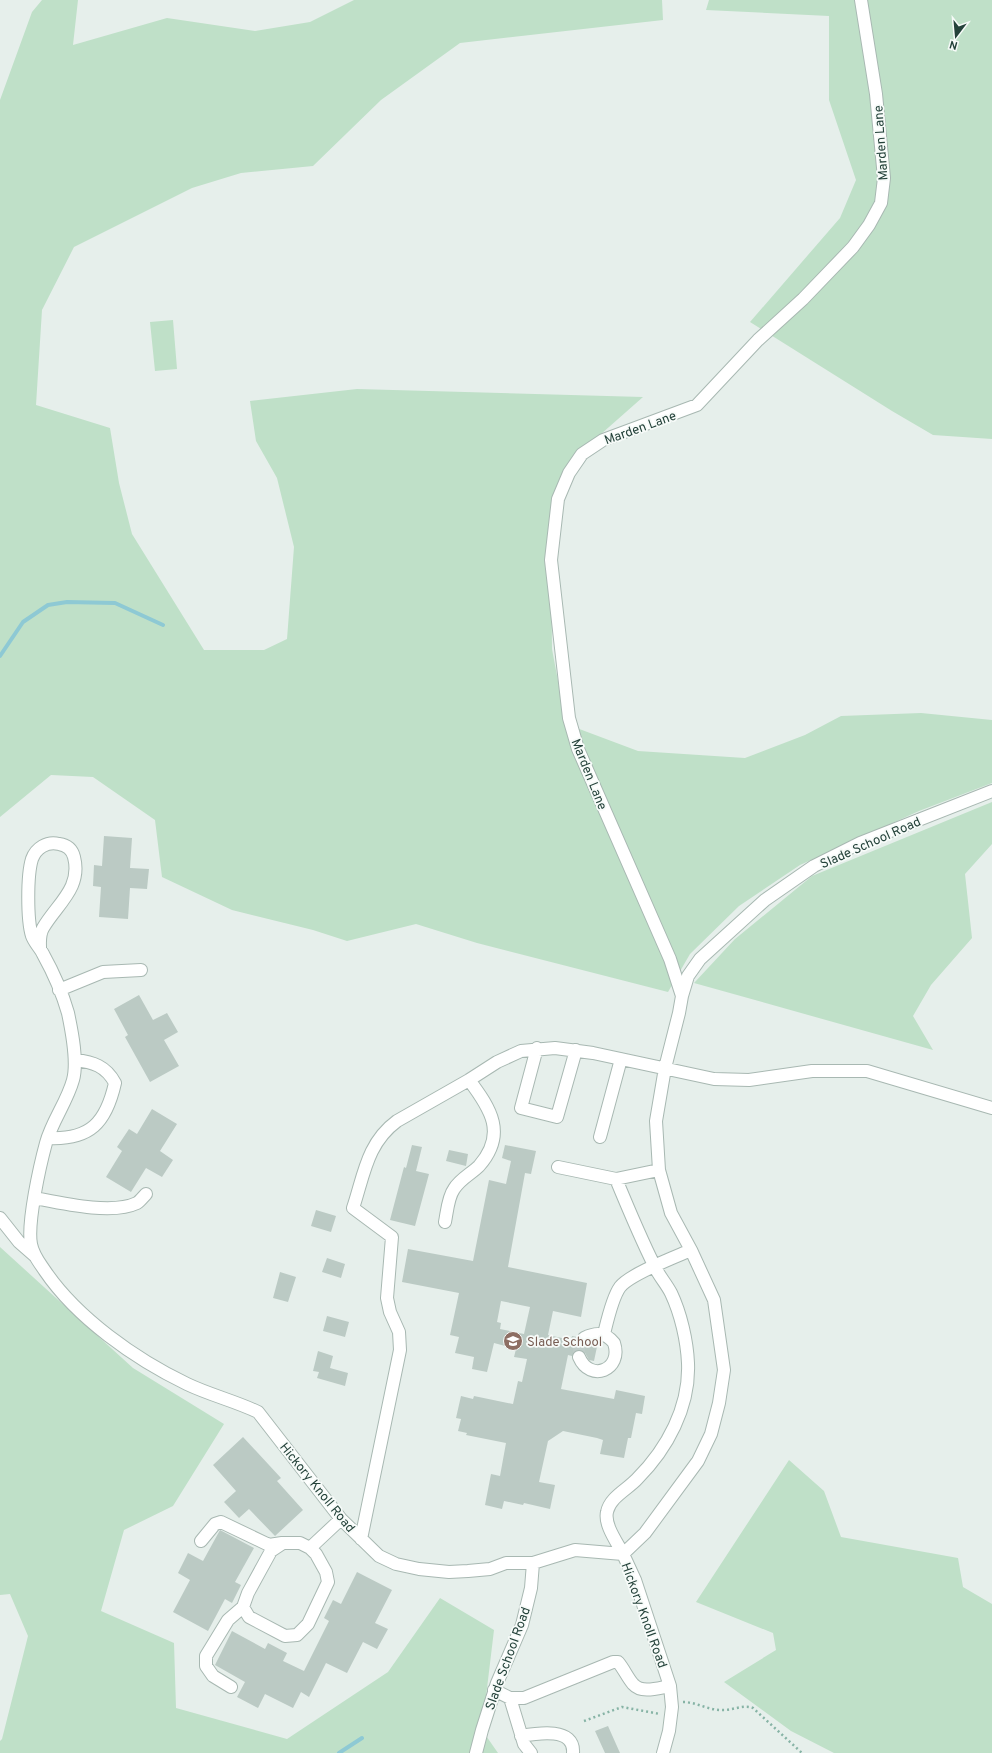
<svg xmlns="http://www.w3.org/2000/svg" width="992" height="1753" viewBox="0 0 992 1753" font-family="Overpass,sans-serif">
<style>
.green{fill:#bfe0c8}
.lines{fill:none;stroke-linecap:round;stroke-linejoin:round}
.stream{stroke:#8ec9d4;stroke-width:4}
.building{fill:#bbcac4;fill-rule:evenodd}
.minor-tunnel{stroke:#bfccc8;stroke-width:12;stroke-dasharray:12 6;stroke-linecap:butt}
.minor-casing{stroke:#a8b8b2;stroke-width:14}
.path{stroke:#86b3a5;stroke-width:2.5;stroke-dasharray:2 3;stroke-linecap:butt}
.minor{stroke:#fff;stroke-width:12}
.labels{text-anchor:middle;stroke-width:3.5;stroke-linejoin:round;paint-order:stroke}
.street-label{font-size:13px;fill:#24423a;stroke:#f7fbf9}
.education-label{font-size:13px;fill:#785e54;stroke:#f7fbf9;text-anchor:start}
</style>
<rect width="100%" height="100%" fill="#e6efeb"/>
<path class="green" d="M42,0H78L73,45L167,18L255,31L310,22L354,0H662L663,20L460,43L381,100L313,166L241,173L192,188L74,247L42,310L36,405L110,428L119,483L132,534L204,650H264L287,639L294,547L277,478L256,441L250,401L357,389L643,397L592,442L562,501L551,560L552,649L566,724L638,751L745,758L805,735L841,716L921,713L992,720V783L919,811L800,865L739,906L690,954L668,992L477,943L416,924L347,941L313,930L232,910L162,877L155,820L93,777L51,775L0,817V100L32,12Z
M709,0H992V439L933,435L892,411L750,322L840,218L856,180L829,100V16L706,10Z
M173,320L177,369L155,371L150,322Z
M992,802V844L965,874L972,938L931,985L913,1016L933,1050L694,983L735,939L812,876Z
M0,1247L133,1368L224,1424L173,1506L124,1530L101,1611L174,1643L176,1708L287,1739L388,1672L440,1598L494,1630L482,1730L498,1753H0V1741L2,1739L28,1636L10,1594L0,1595Z
M789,1460L824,1491L841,1537L958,1558L963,1587L992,1604V1753H834L791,1731L724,1682L776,1650L773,1633L696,1602Z"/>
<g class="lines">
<path class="stream" d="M0,656L23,622L48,605L67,602L115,603L163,625
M339,1753L362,1738"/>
</g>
<path class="building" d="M104,836L132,838L130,868L149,869L147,889L130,888L128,919L99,917L101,887L93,886L94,865L102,866Z
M139,995L153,1020L167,1013L178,1032L164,1040L179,1066L150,1082L125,1037L128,1035L114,1009Z
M152,1109L177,1124L160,1151L173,1160L162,1177L146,1168L131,1192L106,1177L122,1151L117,1147L129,1129L137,1134Z
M412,1145L422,1147L416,1171L429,1174L415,1226L390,1220L404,1167L406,1168Z
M505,1145L536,1151L531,1174L525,1173L508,1267L587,1283L581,1317L553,1311L548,1335L571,1340L572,1336L577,1337V1341L583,1345L598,1342L594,1361L589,1360L585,1353L579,1350L575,1351L572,1356L568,1355L561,1389L614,1399L616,1390L645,1396L642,1414L636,1413L631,1438H628L624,1458L600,1454L603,1440L597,1438L563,1431L548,1441L539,1482L555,1485L550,1509L524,1503L523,1505L504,1501L502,1509L485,1505L491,1474L500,1476L506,1443L466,1435L467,1433L458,1431L461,1419L456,1418L461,1396L473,1399L474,1396L513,1404L518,1381L522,1382L527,1359L514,1357L516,1349L494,1343L487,1372L472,1369L474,1357L455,1353L459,1337L450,1335L459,1293L402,1282L408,1249L473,1261L489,1180L506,1184L511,1161L502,1158ZM501,1301L530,1307L524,1334L500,1329L501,1323L497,1322Z
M449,1150L468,1154L466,1166L446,1161Z
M316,1210L336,1216L331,1232L311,1226Z
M327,1258L345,1264L341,1278L322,1272Z
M280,1272L296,1277L288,1302L273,1298Z
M327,1316L349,1322L345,1337L323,1331Z
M318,1351L333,1356L330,1368L348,1373L345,1386L317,1378L319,1372L313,1371Z
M243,1437L281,1478L277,1481L303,1510L275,1536L249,1509L239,1518L224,1502L236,1491L213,1465Z
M220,1530L254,1548L235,1582L241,1585L232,1603L225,1599L208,1631L173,1612L190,1580L178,1573L188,1553L203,1561Z
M357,1572L392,1590L375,1623L388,1629L377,1649L363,1642L347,1673L326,1663L309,1697L301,1692L293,1708L265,1694L258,1708L237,1697L245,1682L215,1665L232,1631L265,1649L268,1643L287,1653L283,1661L304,1671L329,1621L324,1618L333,1600L341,1604Z
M608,1726L620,1753H605L595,1731Z"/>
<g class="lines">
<path class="minor-tunnel" d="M579,1357V1347L584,1338"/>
<g class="minor-casing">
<path id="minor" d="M40,948C40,941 39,935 43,928C57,904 82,888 74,857C72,849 66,845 59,844C47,841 36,848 32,859C27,875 27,920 32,936C34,942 40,948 43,954C53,972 62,992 68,1013C72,1032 78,1062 73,1080C67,1102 52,1121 46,1143C40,1165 27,1223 31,1244C33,1255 39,1262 45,1271C77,1318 135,1359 187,1384C210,1395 235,1401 258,1412L341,1519L379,1556L396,1564L419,1569L449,1572L468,1571L490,1569L506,1563H533L575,1550L623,1554L635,1580L670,1686L672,1707L669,1731L663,1753
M59,990L103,972L141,970
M682,996L670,959L578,749L569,718L551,560L558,499L569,473L582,454L603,440L697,405L758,340L803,299L853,247L869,225L881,203L884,178L876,94L861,0
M537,1048L521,1108L557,1117L576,1050
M600,1137L621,1059
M48,1138C90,1140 106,1123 115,1083C106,1066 93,1062 75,1060
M558,1167L616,1179L659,1170
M616,1179C628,1208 640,1237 654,1265C658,1275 666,1283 671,1293C681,1314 687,1341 688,1363C690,1407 667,1449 637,1479C628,1489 610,1497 607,1512C604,1525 617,1542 623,1554L645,1533L698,1461L711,1434L719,1403L724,1370L714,1300L691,1250L671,1213L659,1170L656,1121L665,1068L679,1013L682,996L688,976L700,959L765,900L814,866L860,843L992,791
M35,1198C61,1203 112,1215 137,1203C140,1201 143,1197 146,1194
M0,1218L19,1242L35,1256
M445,1222C447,1212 448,1197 454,1189C460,1179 471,1174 479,1166C507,1134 491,1109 469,1080
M604,1334C607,1322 612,1298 620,1287C630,1274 675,1257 691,1250
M579,1357C590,1383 623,1370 614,1343C605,1332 596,1332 584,1338
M361,1539L400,1350L399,1332L390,1312L387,1298L392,1237L353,1208C364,1175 367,1143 397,1121L469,1080L497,1062L521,1051L555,1048L593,1053L714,1079L749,1080L812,1071H867L992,1108
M201,1541L215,1524L221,1522L269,1545L282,1543
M283,1543H300L310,1548L316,1554L326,1572L328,1582L308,1624L297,1635L285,1636L249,1617L243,1607L248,1593L271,1551Z
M310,1548L341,1519
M231,1687L213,1676L206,1666V1656L228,1620L243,1607
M494,1690L510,1698H524L613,1662H618C624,1669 627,1677 633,1684C642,1694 658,1688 670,1686
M510,1698L524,1744L531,1753
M521,1736C538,1733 575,1727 573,1753
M476,1753L482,1730L497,1683L522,1625L531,1588L533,1563"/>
</g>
<path class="path" d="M683,1702C696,1702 708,1710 721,1710C732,1711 742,1704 753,1708L802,1753
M584,1721L622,1707L660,1714"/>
<use href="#minor" class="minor"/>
</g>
<defs>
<g id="school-disc" transform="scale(1)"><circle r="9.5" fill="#8d6e63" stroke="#f7fbf9"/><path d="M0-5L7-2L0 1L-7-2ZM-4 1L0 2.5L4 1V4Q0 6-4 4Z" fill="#fff"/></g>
</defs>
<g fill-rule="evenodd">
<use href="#school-disc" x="513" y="1341"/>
</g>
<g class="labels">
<g class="street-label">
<text transform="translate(880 143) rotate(-94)" y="5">Marden Lane</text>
<text transform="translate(640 427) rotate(-20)" y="5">Marden Lane</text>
<text transform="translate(590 774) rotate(68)" y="5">Marden Lane</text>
<text transform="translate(870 842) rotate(-24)" y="5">Slade School Road</text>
<text transform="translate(318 1487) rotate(51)" y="5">Hickory Knoll Road</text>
<text transform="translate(645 1615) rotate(70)" y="5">Hickory Knoll Road</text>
<text transform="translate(507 1658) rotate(-70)" y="5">Slade School Road</text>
</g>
<g class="education-label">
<text x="527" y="1346">Slade School</text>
</g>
</g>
<g transform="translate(956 36) rotate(196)" stroke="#f7fbf9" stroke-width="3" paint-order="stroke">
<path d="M0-3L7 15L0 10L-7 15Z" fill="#24423a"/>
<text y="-6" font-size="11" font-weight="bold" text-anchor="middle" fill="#24423a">N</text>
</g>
</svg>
